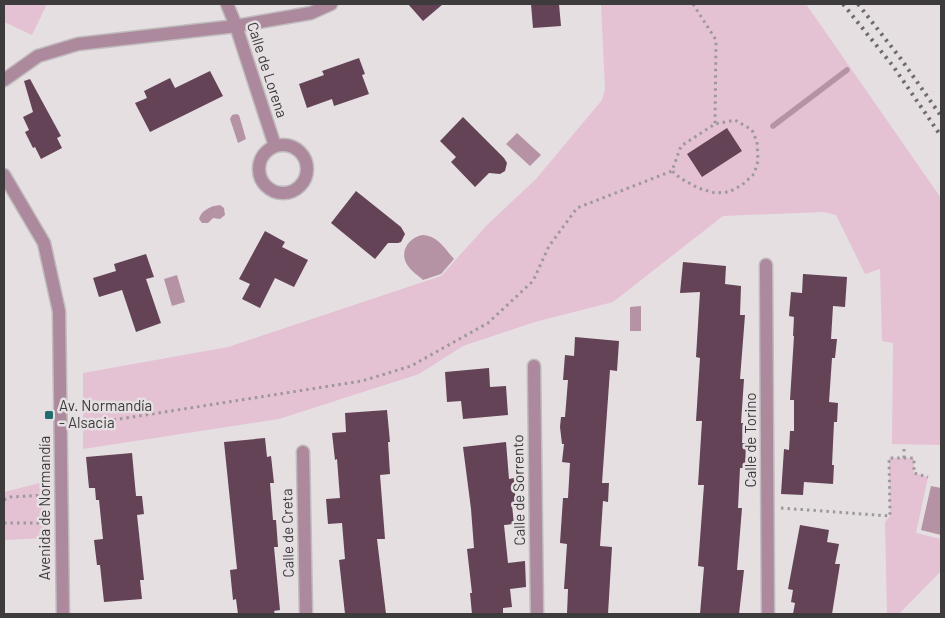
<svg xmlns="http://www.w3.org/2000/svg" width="945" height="618" viewBox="0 0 945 618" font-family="Barlow,sans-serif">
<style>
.green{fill:#e5c1d4}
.water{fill:#b692a5}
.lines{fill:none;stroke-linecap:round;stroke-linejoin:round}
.stream{stroke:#b692a5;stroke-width:5.5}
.building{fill:#634355}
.minor-casing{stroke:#c0bbbd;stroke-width:15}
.path{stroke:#9d999b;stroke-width:3;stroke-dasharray:2.5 4;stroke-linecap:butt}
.minor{stroke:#ac899c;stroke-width:12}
.rail{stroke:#6e6b6d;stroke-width:4;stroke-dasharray:2.5 5;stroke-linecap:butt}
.poi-dot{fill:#216d6d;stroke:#e5dfe2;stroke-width:2}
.labels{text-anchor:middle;stroke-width:5;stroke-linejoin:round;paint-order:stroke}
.street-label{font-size:15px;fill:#3d3b3c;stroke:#e5dfe2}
.poi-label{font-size:15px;fill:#3d3b3c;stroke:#e5dfe2;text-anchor:start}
</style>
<rect width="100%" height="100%" fill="#e5dfe2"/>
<path class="green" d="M4,4H47L32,35L4,22Z
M601,4H806L941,198V445L892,444L893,343L882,341L880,269L865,274L836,215L823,212L723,216L613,302L535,322L463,346L419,374L279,419L83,449V373L228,347L441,276L487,225L536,179L602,100L605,89Z
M889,458H914V473L928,477L916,533L941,539V571L899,614H887L885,522L890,516Z
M44,482L45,538L4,540V492Z"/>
<path class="water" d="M236,114L239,115L246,139L238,143L230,119L232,115Z
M517,133L541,155L530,166L506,144Z
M214,206L220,205L224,208L225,215L220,219L213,218L208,223H202L199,219C201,212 207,208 214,206Z
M423,235C438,236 445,249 454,259L441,274L423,280C418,275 412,272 408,266C398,252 409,237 423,235Z
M177,275L185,302L172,306L164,279Z
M641,306V331H630V307Z
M931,486L941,488V535L921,530Z"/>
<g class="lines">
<path class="stream" d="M773,126L847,70"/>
</g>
<path class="building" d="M408,4H443L423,21Z
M531,4H559L561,26L533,28Z
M359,58L365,74L362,75L369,94L334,106L332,99L307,108L299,84L324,75L322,71Z
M210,71L223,96L150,132L135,103L147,98L144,91L170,78L175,88Z
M30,79L61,136L57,138L62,148L41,159L35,147L33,148L25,132L29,130L23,117L33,112L24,81Z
M463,117L504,158L507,163L505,171L500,174L489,173L475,187L451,162L456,157L440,141Z
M727,128L742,151L702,177L687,154Z
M356,191L401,227L405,234L401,242L398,243H388L375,259L331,223Z
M265,231L285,242L282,247L308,260L294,287L275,278L260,308L242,299L250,284L239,279Z
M146,254L154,277L146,279L161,323L136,332L122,290L99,297L93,278L116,271L114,264Z
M683,262L726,266L725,284L741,286L740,315H745L740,379H744L741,423H743L742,443H746L745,468H740L738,508H742L737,570H744L739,614H700L704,567L698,566L704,485H698L702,421H696L700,358L696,357L700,292L680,293Z
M803,274L847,277L845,307L833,306L831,339H837L835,358H832L829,402L838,403L837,422H834L832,465H834L833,484L804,482L803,495L781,494L784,449L789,450L790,431H794V400H790L794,336H793L794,317L789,316L791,292L802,293Z
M575,337L619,341L617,371L610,370L602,483H609L608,502L603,501L600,546L612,547L608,614H567L568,589H564L567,544L560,543L563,498H568L570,463L562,462L564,444H562L560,427L561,417H565L568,380H563L565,355L574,356Z
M489,368L490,387L506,386L508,415L463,419L461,401L447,402L445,372Z
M387,410L390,442H388L390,474L380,475L385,539H377L386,614H345L339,560L345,559L342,523L328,524L326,499L340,498L337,459L335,460L332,433L346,432L345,413Z
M265,438L267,457L271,456L274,483H270L273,520H276L278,547H274L280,610L274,611L275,614H238L236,599L233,600L230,570L237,569L224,442Z
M506,442L509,479L514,478L516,505H512L514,524L504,525L508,563L525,561L526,587L510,589L512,607L503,608V614H472L470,593H472L467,549L474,548L471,509L463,447Z
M132,453L136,496H142L144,514L137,515L144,580H140L142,599L104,602L100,565H97L94,540L103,539L99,500H96L95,488H89L86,457Z
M800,525L829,530L827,542L839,544L835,564H840L832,614H793L795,603L791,602L793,590L788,589Z"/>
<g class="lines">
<g class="minor-casing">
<path id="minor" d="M227,4L236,26L275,146
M4,80L38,56L78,44L236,26L311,13L331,4
M259 169a24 24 0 1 1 48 0a24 24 0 1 1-48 0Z
M4,175L44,243L59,311L63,614
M766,265L768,614
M534,366L537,614
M303,452L306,614"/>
</g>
<path class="path" d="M693,4L716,40L715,124
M75,426L362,381L411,366L488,323L533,281L549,246L577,208L672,171L681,146L715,124L735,120L752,130L757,142L758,161L754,174L742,185L729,192L715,193L698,188L680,178L672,171
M904,458V446
M4,500L10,497L47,495
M781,508L890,516L889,458H914V473L928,477
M4,523H48"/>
<use href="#minor" class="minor"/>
<path class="rail" d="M843,4L893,66L941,136
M858,4L901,59L941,116"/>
</g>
<rect class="poi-dot" x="44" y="410" width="10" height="10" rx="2.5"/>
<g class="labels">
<g class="street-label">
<text transform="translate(267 70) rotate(72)" y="5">Calle de Lorena</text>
<text transform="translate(751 440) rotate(-90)" y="5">Calle de Torino</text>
<text transform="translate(519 490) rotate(-91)" y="5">Calle de Sorrento</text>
<text transform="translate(45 508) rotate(-90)" y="5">Avenida de Normandía</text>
<text transform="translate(288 533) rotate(-91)" y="5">Calle de Creta</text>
</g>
<g class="poi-label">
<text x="59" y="411">Av. Normandía<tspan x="59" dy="17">- Alsacia</tspan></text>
</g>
</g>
<rect width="945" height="618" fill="none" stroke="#3d3b3c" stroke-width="10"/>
</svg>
